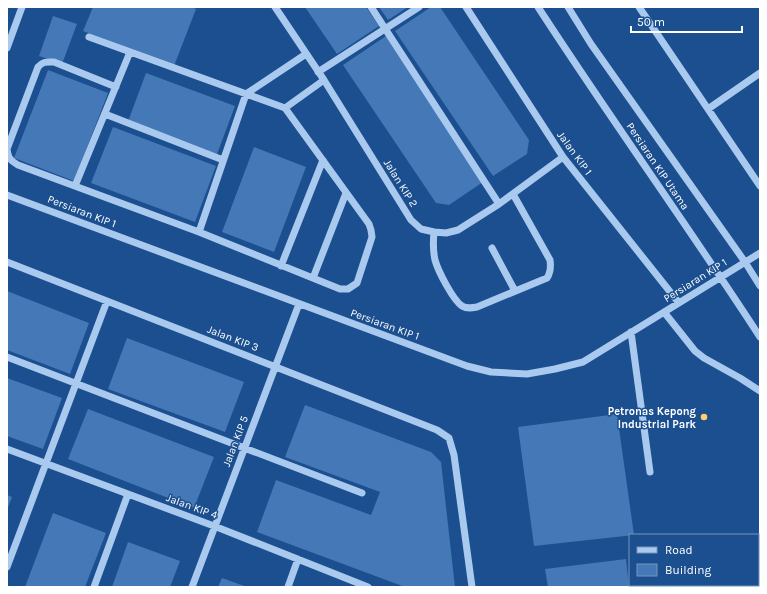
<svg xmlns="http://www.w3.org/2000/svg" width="767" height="594" viewBox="0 0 767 594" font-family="Karla,sans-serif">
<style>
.building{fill:#4478b7}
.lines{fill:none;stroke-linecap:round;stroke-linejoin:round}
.minor{stroke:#a9c9ee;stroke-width:7}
.poi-dot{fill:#ffd166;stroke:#1b4f8f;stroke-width:1.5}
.labels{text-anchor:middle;stroke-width:3;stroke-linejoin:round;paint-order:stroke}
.street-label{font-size:11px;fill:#fff;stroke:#1b4f8f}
.poi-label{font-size:11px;font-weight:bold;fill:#fff;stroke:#1b4f8f;text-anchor:end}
</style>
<rect width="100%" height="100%" fill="#1b4f8f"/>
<path class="building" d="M93,7H192L196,9L174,66L83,31Z
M305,7H366L379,26L337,54Z
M379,7H408L388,20Z
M431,7H440L529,140L527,154L493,176L395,31Z
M53,16L77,24L62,64L39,56Z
M386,36L483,182L449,205L436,203L343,65Z
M48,70L108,93L74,181L14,158Z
M146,73L235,106L216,157L127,124Z
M113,127L216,166L195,222L91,183Z
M254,147L306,167L274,252L222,232Z
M7,291L89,323L70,374L7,350Z
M127,338L244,382L225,432L108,389Z
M7,378L62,398L43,449L7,436Z
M305,405L431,452L441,462L455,587H405L257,532L276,480L371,515L380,492L285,457Z
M88,409L214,457L194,508L68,459Z
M617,414L634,535L534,546L518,427Z
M7,495L12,497L7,510Z
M53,513L106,533L85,587H25Z
M128,542L180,561L170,587H112Z
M626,559L629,587H548L545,569Z
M222,578L247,587H218Z"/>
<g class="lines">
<path class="minor" d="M275,7L324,80L411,220L421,229L434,232L446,233L458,230L499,204L563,157
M371,7L499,204
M466,7L563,157L679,303
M538,7C610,118 688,226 760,337
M568,7L591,44L745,262L760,286
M639,7L760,186
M89,37L285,108L369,224L371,230L372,237L357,283L348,289H340L199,232L18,165C10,160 8,158 7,149L38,67C43,61 47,62 54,62L116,87
M7,48L22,7
M318,72L419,7
M285,108L324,80
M708,109L760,73
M105,114L223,160
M75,186L130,52
M7,195L467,366L491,372L527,374L555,369L583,362L760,253
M199,232L246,94L306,54
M434,232C433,242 433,251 435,260C438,271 453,300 462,306C467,309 472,308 477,307L547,278C551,272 551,267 550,260L513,194
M492,248L515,291
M7,262L437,430L449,438L454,455L472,587
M281,266L323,160
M313,278L346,193
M664,312L695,351L704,358L740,378L760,391
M631,332L650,472
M7,357L362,493
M7,449L214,526L368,587
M7,567L107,301
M94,587L128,494
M192,587L299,304
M288,587L298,559"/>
</g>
<circle class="poi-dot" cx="704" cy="417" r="4"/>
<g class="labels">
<g class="street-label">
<text transform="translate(575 153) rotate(54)" y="4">Jalan KIP 1</text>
<text transform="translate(658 166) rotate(56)" y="4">Persiaran KIP Utama</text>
<text transform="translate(401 183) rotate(58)" y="4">Jalan KIP 2</text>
<text transform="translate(82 211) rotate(21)" y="4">Persiaran KIP 1</text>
<text transform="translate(695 280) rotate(-32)" y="4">Persiaran KIP 1</text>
<text transform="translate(385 324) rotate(20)" y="4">Persiaran KIP 1</text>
<text transform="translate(233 338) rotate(21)" y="4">Jalan KIP 3</text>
<text transform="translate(235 441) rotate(-69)" y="4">Jalan KIP 5</text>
<text transform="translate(192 506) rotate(20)" y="4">Jalan KIP 4</text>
</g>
<g class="poi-label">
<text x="696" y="415">Petronas Kepong<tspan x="696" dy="13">Industrial Park</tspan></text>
</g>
</g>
<rect width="767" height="594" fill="none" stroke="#ffffff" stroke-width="16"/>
<rect x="629" y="534" width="130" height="52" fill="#1b4f8f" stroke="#7695bc"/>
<rect x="637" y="547" width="20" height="6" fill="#a9c9ee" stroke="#7695bc"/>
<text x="665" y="554" font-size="12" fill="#ffffff">Road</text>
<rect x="637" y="564" width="20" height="12" fill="#4478b7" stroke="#7695bc"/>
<text x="665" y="574" font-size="12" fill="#ffffff">Building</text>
<path d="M631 26v6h111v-6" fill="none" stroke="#ffffff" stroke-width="2"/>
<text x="637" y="26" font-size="12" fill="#ffffff" stroke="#1b4f8f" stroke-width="3" paint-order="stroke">50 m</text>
</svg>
